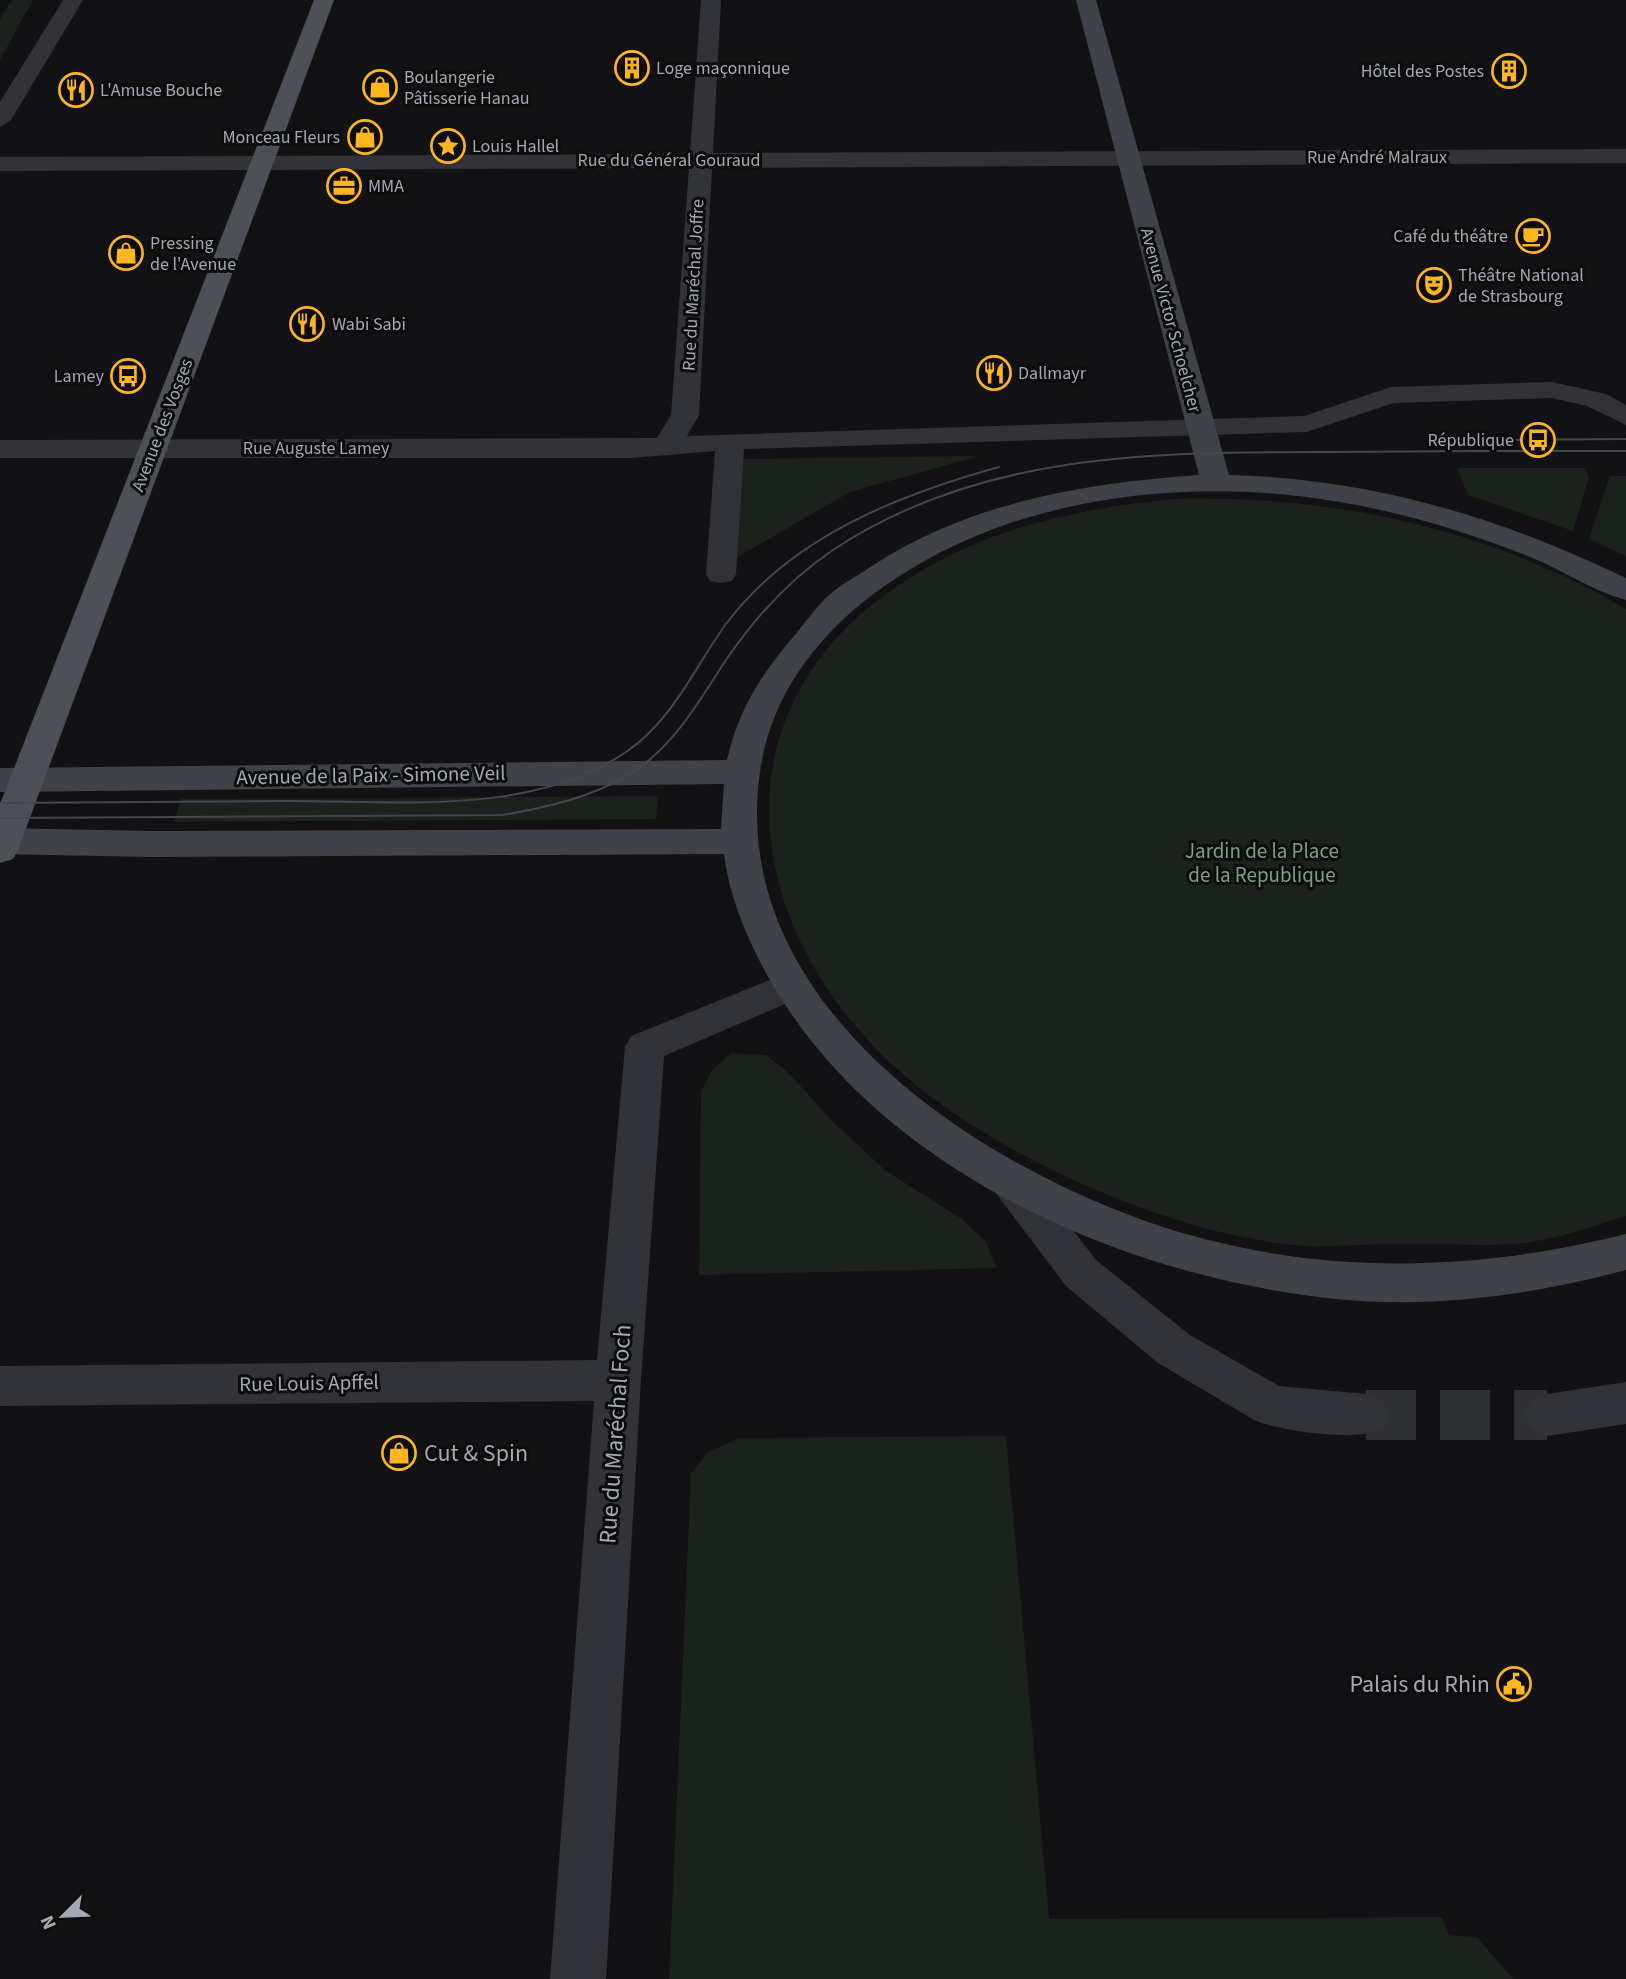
<svg xmlns="http://www.w3.org/2000/svg" width="1626" height="1979" viewBox="0 0 1626 1979" font-family="'Source Sans 3',sans-serif">
<style>
.green{fill:#1a221b}
.lines{fill:none;stroke-linecap:round;stroke-linejoin:round}
.street-tunnel{stroke:#2f3034;stroke-width:50;stroke-dasharray:50 24;stroke-linecap:butt}
.street{fill:#323339;fill-rule:evenodd}
.secondary{fill:#404249;fill-rule:evenodd}
.primary{fill:#4e5058;fill-rule:evenodd}
.tram{stroke:#45474e;stroke-width:2}
.labels{text-anchor:middle;stroke-width:6;stroke-linejoin:round;paint-order:stroke}
.far-poi-label{font-size:18px;fill:#a2a8b5;stroke:#0d0d0e;text-anchor:start}
.far-street-label{font-size:18px;fill:#a2a8b5;stroke:#0d0d0e}
.street-label{font-size:21px;fill:#a2a8b5;stroke:#0d0d0e}
.park-label{font-size:21px;fill:#77a27a;stroke:#0d0d0e}
.near-street-label{font-size:24px;fill:#a2a8b5;stroke:#0d0d0e}
.near-poi-label{font-size:24px;fill:#a2a8b5;stroke:#0d0d0e;text-anchor:start}
</style>
<rect width="100%" height="100%" fill="#121214"/>
<path class="green" d="M12,0H33L0,60V19Z
M979,456L850,492L731,561L736,459Z
M1585,468L1589,477L1573,531L1468,495L1457,468Z
M1610,476H1626V556L1589,539Z
M1173,499C1331,494 1489,528 1626,609V1216C1595,1226 1563,1237 1531,1242C1489,1248 1442,1243 1399,1244C1364,1244 1327,1248 1293,1245C1167,1232 1001,1158 905,1076C737,930 707,699 916,574C994,526 1084,508 1173,499Z
M658,796L656,819L174,822L181,799Z
M731,1053L766,1055L790,1074L831,1120L886,1171L962,1219L986,1242L997,1268L699,1275L701,1091L713,1069Z
M1006,1436L1049,1919L1442,1917L1449,1935L1477,1937L1513,1979H669L691,1474L707,1453L738,1438Z"/>
<g class="lines">
<path class="street-tunnel" d="M1366,1415H1547"/>
<path class="street" d="M63,0H83L11,120L0,127V102Z
M701,0H721L713,153L1626,149V163L712,168L699,415L687,436L1304,416L1391,387L1552,382L1606,394L1626,405V425L1587,406L1552,398L1394,403L1307,432L744,449L736,574L732,581L721,583L710,581L706,574L715,451L632,458H0V440L657,438L671,415L689,168L0,171V157L690,154Z
M792,971L806,975L811,985L806,995L664,1056L641,1380L606,1979H550L594,1401L0,1406V1366L597,1360L625,1047L631,1036Z
M1010,1163L1025,1168L1096,1260L1190,1335L1279,1386L1366,1394L1382,1400L1389,1415L1382,1430C1353,1441 1286,1432 1256,1421L1158,1363L1066,1286L995,1192L989,1180L995,1168Z
M1626,1382V1424L1547,1436L1531,1430L1524,1415L1531,1400L1547,1394Z"/>
<path class="secondary" d="M1076,0H1096L1229,475C1369,478 1500,517 1626,578V600C1592,591 1561,569 1528,556C1447,524 1366,502 1279,494C1157,483 1022,503 916,566C838,611 773,680 760,772C727,1001 971,1163 1160,1226C1313,1276 1472,1273 1626,1234V1270C1531,1295 1434,1309 1336,1299C1122,1277 873,1169 766,973C746,936 729,896 724,854L152,857L0,854V828L152,831L721,829L724,784L0,792V768L727,760C738,710 761,675 794,636C805,623 815,608 828,596C841,584 857,576 872,566C970,502 1084,483 1199,475Z"/>
<path class="primary" d="M314,0H334L18,850L13,859L0,863V804Z"/>
<path class="tram" d="M1508,440L1626,439
M0,803C94,802 188,802 281,801C393,800 529,818 626,752C673,720 694,668 726,624C791,537 898,495 999,467
M0,818L502,815C556,806 616,792 657,753C686,726 706,690 728,657C757,615 790,579 833,550C981,451 1160,452 1330,452C1429,451 1527,451 1626,451"/>
</g>
<defs>
<g id="building-ring" transform="scale(1.75)"><circle r="9.5" fill="#0d0d0e" stroke="#ffb61e" stroke-width="1.5"/><path d="M-4-6H4V6H1V3H-1V6H-4ZM-2.5-4.3h1.7v1.8h-1.7ZM.8-4.3h1.7v1.8H.8ZM-2.5-1h1.7V.8h-1.7ZM.8-1h1.7V.8H.8Z" fill="#ffb61e"/></g>
<g id="shop-ring" transform="scale(1.75)"><circle r="9.5" fill="#0d0d0e" stroke="#ffb61e" stroke-width="1.5"/><path d="M-5-2.5h2.3a2.7 3.5 0 0 1 5.4 0H5L5.5 6h-11ZM-1.5-2.5h3a1.5 2.3 0 0 0-3 0Z" fill="#ffb61e"/></g>
<g id="restaurant-ring" transform="scale(1.75)"><circle r="9.5" fill="#0d0d0e" stroke="#ffb61e" stroke-width="1.5"/><path d="M-5-6h1v4h1v-4h1v4h1v-4h1v5L-1.5 .5V6h-2V.5L-5-1ZM5-6V6H3V1.5H1.5Q1.5-4 5-6Z" fill="#ffb61e"/></g>
<g id="sight-ring" transform="scale(1.75)"><circle r="9.5" fill="#0d0d0e" stroke="#ffb61e" stroke-width="1.5"/><path d="M0-6L1.8-2.2L6-1.7L2.9 1.2L3.7 5.4L0 3.3L-3.7 5.4L-2.9 1.2L-6-1.7L-1.8-2.2Z" fill="#ffb61e"/></g>
<g id="office-ring" transform="scale(1.75)"><circle r="9.5" fill="#0d0d0e" stroke="#ffb61e" stroke-width="1.5"/><path d="M-6-3h4V-5.5h4V-3h4V5H-6ZM-1-4.5V-3h2v-1.5ZM-6 0V1H6V0Z" fill="#ffb61e"/></g>
<g id="cafe-ring" transform="scale(1.75)"><circle r="9.5" fill="#0d0d0e" stroke="#ffb61e" stroke-width="1.5"/><path d="M-5.5-4.5H6V0H3Q3 3.5 0 3.5H-2.5Q-5.5 3.5-5.5 0ZM3-3.2v2h1.7v-2ZM-6 4.5H4V6H-6Z" fill="#ffb61e"/></g>
<g id="theatre-ring" transform="scale(1.75)"><circle r="9.5" fill="#0d0d0e" stroke="#ffb61e" stroke-width="1.5"/><path d="M-5-5.5Q0-4 5-5.5V0Q5 5 0 6Q-5 5-5 0ZM-3.3-2.5H-1v1.5H-3.3ZM1-2.5H3.3v1.5H1ZM-2.8 1Q0 5.5 2.8 1Z" fill="#ffb61e"/></g>
<g id="bus-ring" transform="scale(1.75)"><circle r="9.5" fill="#0d0d0e" stroke="#ffb61e" stroke-width="1.5"/><path d="M-5-6H5V4H4V6H2V4H-2V6H-4V4H-5ZM-3.5-4V0h7V-4ZM-3.5 1.2v1.5H-2V1.2ZM2 1.2v1.5H3.5V1.2Z" fill="#ffb61e"/></g>
<g id="civic-ring" transform="scale(1.75)"><circle r="9.5" fill="#0d0d0e" stroke="#ffb61e" stroke-width="1.5"/><path d="M-.6-6.5H3V-4.5H.6V-3L4-1V1h2V6H-6V1h2V-1L-.6-3ZM-1.2 2.5V6h2.4V2.5Z" fill="#ffb61e"/></g>
</defs>
<g fill-rule="evenodd">
<use href="#building-ring" x="632" y="68"/>
<use href="#building-ring" x="1509" y="71"/>
<use href="#shop-ring" x="380" y="87"/>
<use href="#restaurant-ring" x="76" y="90"/>
<use href="#shop-ring" x="365" y="137"/>
<use href="#sight-ring" x="448" y="146"/>
<use href="#office-ring" x="344" y="186"/>
<use href="#cafe-ring" x="1533" y="236"/>
<use href="#shop-ring" x="126" y="253"/>
<use href="#theatre-ring" x="1434" y="285"/>
<use href="#restaurant-ring" x="307" y="324"/>
<use href="#restaurant-ring" x="994" y="373"/>
<use href="#bus-ring" x="128" y="376"/>
<use href="#bus-ring" x="1538" y="440"/>
<use href="#shop-ring" x="399" y="1453"/>
<use href="#civic-ring" x="1514" y="1684"/>
</g>
<g class="labels">
<g class="far-poi-label">
<text x="656" y="74">Loge maçonnique</text>
<text x="1484" y="77" text-anchor="end">Hôtel des Postes</text>
<text x="404" y="83">Boulangerie<tspan x="404" dy="21">Pâtisserie Hanau</tspan></text>
<text x="100" y="96">L'Amuse Bouche</text>
<text x="340" y="143" text-anchor="end">Monceau Fleurs</text>
<text x="472" y="152">Louis Hallel</text>
<text x="368" y="192">MMA</text>
<text x="1508" y="242" text-anchor="end">Café du théâtre</text>
<text x="150" y="249">Pressing<tspan x="150" dy="21">de l'Avenue</tspan></text>
<text x="1458" y="281">Théâtre National<tspan x="1458" dy="21">de Strasbourg</tspan></text>
<text x="332" y="330">Wabi Sabi</text>
<text x="1018" y="379">Dallmayr</text>
<text x="104" y="382" text-anchor="end">Lamey</text>
<text x="1514" y="446" text-anchor="end">République</text>
</g>
<g class="far-street-label">
<text x="1377" y="163">Rue André Malraux</text>
<text x="669" y="166">Rue du Général Gouraud</text>
<text transform="translate(693 285) rotate(-87)" y="6">Rue du Maréchal Joffre</text>
<text transform="translate(1171 320) rotate(75)" y="6">Avenue Victor Schoelcher</text>
<text transform="translate(162 425) rotate(-69)" y="6">Avenue des Vosges</text>
<text x="316" y="454">Rue Auguste Lamey</text>
</g>
<g class="street-label">
<text transform="translate(371 775) rotate(-1)" y="7">Avenue de la Paix - Simone Veil</text>
<text transform="translate(309 1383) rotate(-1)" y="7">Rue Louis Apffel</text>
</g>
<g class="park-label">
<text x="1262" y="858">Jardin de la Place<tspan x="1262" dy="24">de la Republique</tspan></text>
</g>
<g class="near-street-label">
<text transform="translate(615 1434) rotate(-86)" y="8">Rue du Maréchal Foch</text>
</g>
<g class="near-poi-label">
<text x="424" y="1461">Cut &amp; Spin</text>
<text x="1490" y="1692" text-anchor="end">Palais du Rhin</text>
</g>
</g>
<g transform="translate(63 1916) rotate(246)" stroke="#0d0d0e" stroke-width="5" paint-order="stroke">
<path d="M0-5L12 26L0 18L-12 26Z" fill="#a2a8b5"/>
<text y="-10" font-size="19" font-weight="bold" text-anchor="middle" fill="#a2a8b5">N</text>
</g>
</svg>
